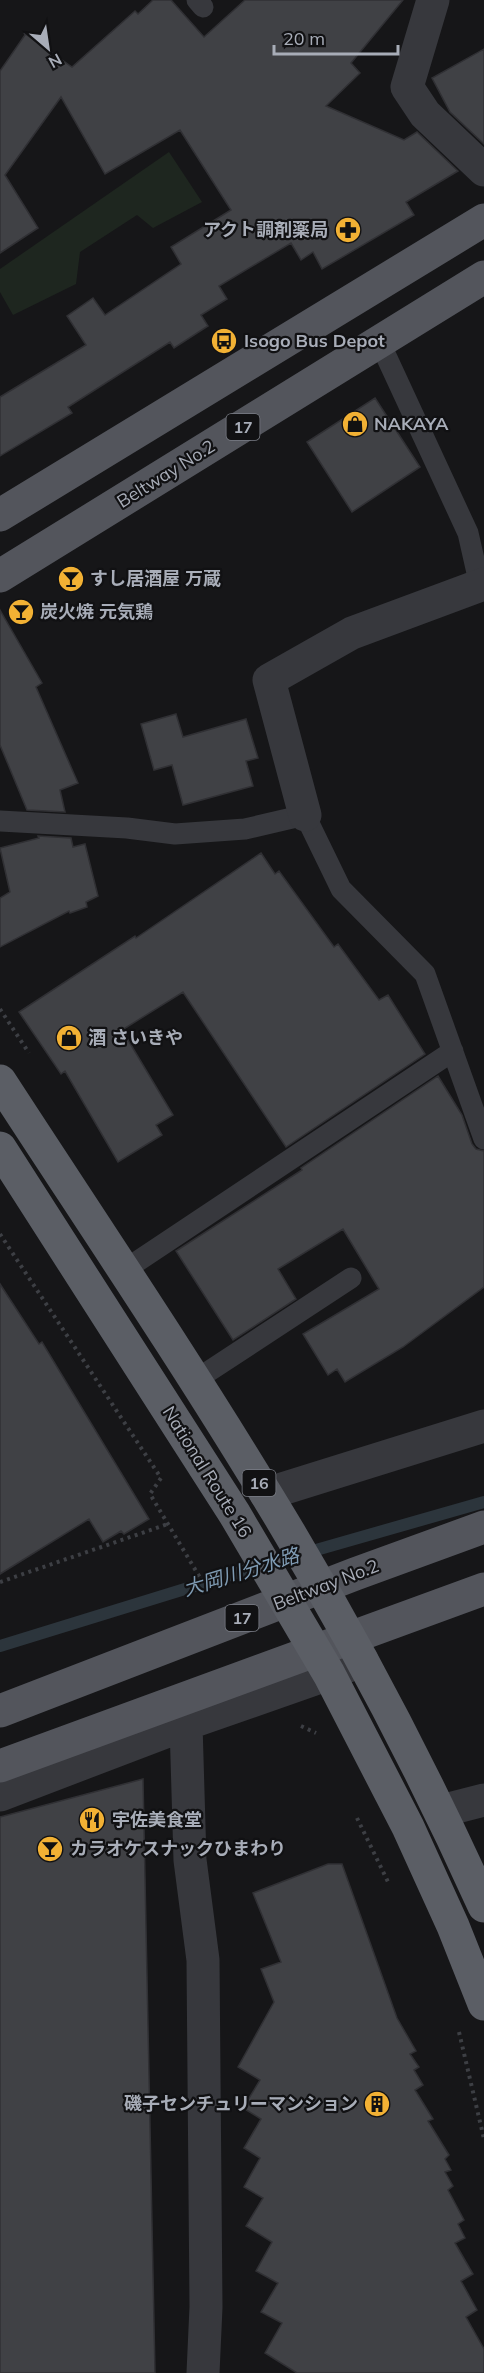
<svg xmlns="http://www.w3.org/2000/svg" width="484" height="2373" viewBox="0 0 484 2373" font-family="Mulish,'Noto Sans JP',sans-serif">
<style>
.green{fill:#1e261f}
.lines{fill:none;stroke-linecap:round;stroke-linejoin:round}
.stream{stroke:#2c353c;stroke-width:12}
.building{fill:#404145;stroke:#303034;stroke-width:1.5}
.path{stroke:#3d3f44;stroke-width:4;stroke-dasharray:3 4.5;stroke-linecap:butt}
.service{stroke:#37383d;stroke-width:21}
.minor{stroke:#37383d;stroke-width:33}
.primary{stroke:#53555c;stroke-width:33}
.trunk{stroke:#5b5e65;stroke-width:33}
.labels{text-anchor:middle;stroke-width:4.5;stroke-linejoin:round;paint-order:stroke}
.shield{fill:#111113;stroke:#7b7e86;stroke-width:1.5}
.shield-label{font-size:16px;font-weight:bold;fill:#a8adb8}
.poi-label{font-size:18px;font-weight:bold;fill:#a8adb8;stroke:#111113;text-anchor:start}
.street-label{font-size:18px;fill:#a8adb8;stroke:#111113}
.water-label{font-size:20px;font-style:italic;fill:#7f9bb3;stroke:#111113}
</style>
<rect width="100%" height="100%" fill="#161618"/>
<path class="green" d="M169,152L202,202L153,228L137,215L80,252L76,284L13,315L0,292V269Z"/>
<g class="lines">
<path class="stream" d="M0,1646L253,1568L484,1502"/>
</g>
<path class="building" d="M153,0H171L204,37L245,0H403L351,63L360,73L326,106L404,140L417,132L458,171L406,202L414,215L322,269L313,252L301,260L291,243L219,286L227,299L201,315L208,326L174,348L170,342L68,407L72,413L0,456V397L86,345L67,316L93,298L105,315L181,264L171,247L231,210L180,130L105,174L61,97L5,175L38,228L0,253V71L25,35L24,33L72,67L135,11L138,14Z
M484,49V144L450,112L432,78Z
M375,398L420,467L352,512L307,442Z
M0,610L42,683L36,687L78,783L60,790L65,812L27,810L0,745Z
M176,714L183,737L246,719L258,758L246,761L253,786L183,805L172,765L154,770L141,724Z
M38,836L71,838L73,847L85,844L98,896L86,902L87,907L70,913L69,911L0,947V898L10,892L0,848L39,838Z
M261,853L275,874L279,871L334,947L338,944L379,1000L388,995L425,1054L286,1147L183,992L122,1030L173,1115L156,1125L162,1135L118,1162L65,1071L61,1074L19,1012L135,936L136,938Z
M438,1076L462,1115L472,1144L476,1149L484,1151V1287L403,1347L345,1382L337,1369L328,1375L303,1334L379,1289L343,1229L278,1269L296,1299L233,1340L176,1251L302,1170L301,1168Z
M0,1284L39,1344L42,1342L149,1519L124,1534L121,1531L103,1542L89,1519L0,1574Z
M143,1779L155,2373H0V1817Z
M328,1864H342L397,2018L416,2051L410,2054L419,2067L414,2070L423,2085L415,2090L433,2119L428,2121L449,2155L445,2159L451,2170L445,2172L453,2186L448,2190L464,2220L458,2224L465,2238L455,2243L473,2274L461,2281L477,2310L466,2317L484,2349V2373H297L265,2353L282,2323L261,2312L278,2283L256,2271L272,2242L246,2226L263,2198L244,2187L260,2158L244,2148L261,2119L243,2108L260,2080L238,2067L274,2002L261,1969L281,1962L253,1893Z"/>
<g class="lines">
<path class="path" d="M0,1009L29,1053
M0,1234L161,1478L150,1494L208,1591
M0,1582L168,1524
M301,1726L316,1733
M357,1818L389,1884
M459,2032L484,2139"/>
<path class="service" d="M197,0L203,7
M380,343L468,533L480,586
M0,821L127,828L175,834L245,829L305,815L341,889L425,974L484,1139
M123,1271L453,1051
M194,1381L351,1278"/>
<path class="minor" d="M433,0L407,87L425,114L484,170
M305,815L269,680L352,633L484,584
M266,1494L484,1426
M186,1724L190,1860L203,1960L206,2307L203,2373
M0,1795L186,1724L329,1674L362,1660
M441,1811L484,1800"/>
<path class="primary" d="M0,515L484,220
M0,576L484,277
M0,1711L355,1574L484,1527
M0,1766L484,1589"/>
<path class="trunk" d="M0,1081C89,1218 181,1354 266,1494C347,1626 420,1764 484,1906
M0,1148L234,1513L329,1674L408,1827L453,1926L484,2004"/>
</g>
<defs>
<g id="pharmacy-disc" transform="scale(1.35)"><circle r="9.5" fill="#f2b134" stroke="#111113"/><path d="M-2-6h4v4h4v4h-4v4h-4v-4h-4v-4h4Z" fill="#111"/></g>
<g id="bus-disc" transform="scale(1.35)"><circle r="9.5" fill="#f2b134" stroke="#111113"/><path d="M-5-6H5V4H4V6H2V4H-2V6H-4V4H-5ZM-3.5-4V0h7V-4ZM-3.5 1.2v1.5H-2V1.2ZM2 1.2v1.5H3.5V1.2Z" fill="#111"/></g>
<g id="shop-disc" transform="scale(1.35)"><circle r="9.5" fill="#f2b134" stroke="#111113"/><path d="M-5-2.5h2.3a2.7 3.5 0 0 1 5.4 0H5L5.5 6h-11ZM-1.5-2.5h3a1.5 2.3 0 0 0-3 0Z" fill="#111"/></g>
<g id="bar-disc" transform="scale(1.35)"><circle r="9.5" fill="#f2b134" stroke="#111113"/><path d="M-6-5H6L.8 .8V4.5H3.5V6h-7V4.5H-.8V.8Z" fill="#111"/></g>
<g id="restaurant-disc" transform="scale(1.35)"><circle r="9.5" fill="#f2b134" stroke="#111113"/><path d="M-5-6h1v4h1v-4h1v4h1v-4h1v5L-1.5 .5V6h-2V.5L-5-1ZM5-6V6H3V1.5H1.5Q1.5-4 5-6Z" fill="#111"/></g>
<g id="building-disc" transform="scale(1.35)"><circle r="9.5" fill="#f2b134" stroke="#111113"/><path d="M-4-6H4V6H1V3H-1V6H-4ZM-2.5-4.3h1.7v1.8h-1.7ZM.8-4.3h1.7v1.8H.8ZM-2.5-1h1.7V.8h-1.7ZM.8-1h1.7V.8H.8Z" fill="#111"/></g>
</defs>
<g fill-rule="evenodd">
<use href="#pharmacy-disc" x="348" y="230"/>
<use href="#bus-disc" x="224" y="341"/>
<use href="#shop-disc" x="355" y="424"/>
<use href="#bar-disc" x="71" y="579"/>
<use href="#bar-disc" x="21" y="612"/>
<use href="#shop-disc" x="69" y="1038"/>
<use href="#restaurant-disc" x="92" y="1820"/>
<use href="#bar-disc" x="50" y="1849"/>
<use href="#building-disc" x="377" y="2104"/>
</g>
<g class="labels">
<g class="shield">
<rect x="226.5" y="414" width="33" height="26" rx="4.5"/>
<rect x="242.5" y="1470" width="33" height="26" rx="4.5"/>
<rect x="225.5" y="1605" width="33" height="26" rx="4.5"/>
</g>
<g class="shield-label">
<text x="243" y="433">17</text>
<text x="259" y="1489">16</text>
<text x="242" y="1624">17</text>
</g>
<g class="poi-label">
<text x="328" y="236" text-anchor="end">アクト調剤薬局</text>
<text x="244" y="347">Isogo Bus Depot</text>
<text x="374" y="430">NAKAYA</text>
<text x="90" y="585">すし居酒屋 万蔵</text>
<text x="40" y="618">炭火焼 元気鶏</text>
<text x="88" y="1044">酒 さいきや</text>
<text x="112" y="1826">宇佐美食堂</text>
<text x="70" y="1855">カラオケスナックひまわり</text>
<text x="358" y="2110" text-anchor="end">磯子センチュリーマンション</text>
</g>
<g class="street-label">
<text transform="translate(166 474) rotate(-32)" y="6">Beltway No.2</text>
<text transform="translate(207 1472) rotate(58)" y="6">National Route 16</text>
<text transform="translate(326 1585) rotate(-21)" y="6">Beltway No.2</text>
</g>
<g class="water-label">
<text transform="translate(241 1572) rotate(-17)" y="7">大岡川分水路</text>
</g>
</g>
<g transform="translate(48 48) rotate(151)" stroke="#111113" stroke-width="4.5" paint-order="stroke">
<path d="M0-4.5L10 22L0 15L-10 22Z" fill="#a8adb8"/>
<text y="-9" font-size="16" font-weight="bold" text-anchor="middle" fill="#a8adb8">N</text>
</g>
<path d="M274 45v9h124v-9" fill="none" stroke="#a8adb8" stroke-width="3"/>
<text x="283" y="45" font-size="18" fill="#a8adb8" stroke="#111113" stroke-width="4.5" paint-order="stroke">20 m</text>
</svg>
